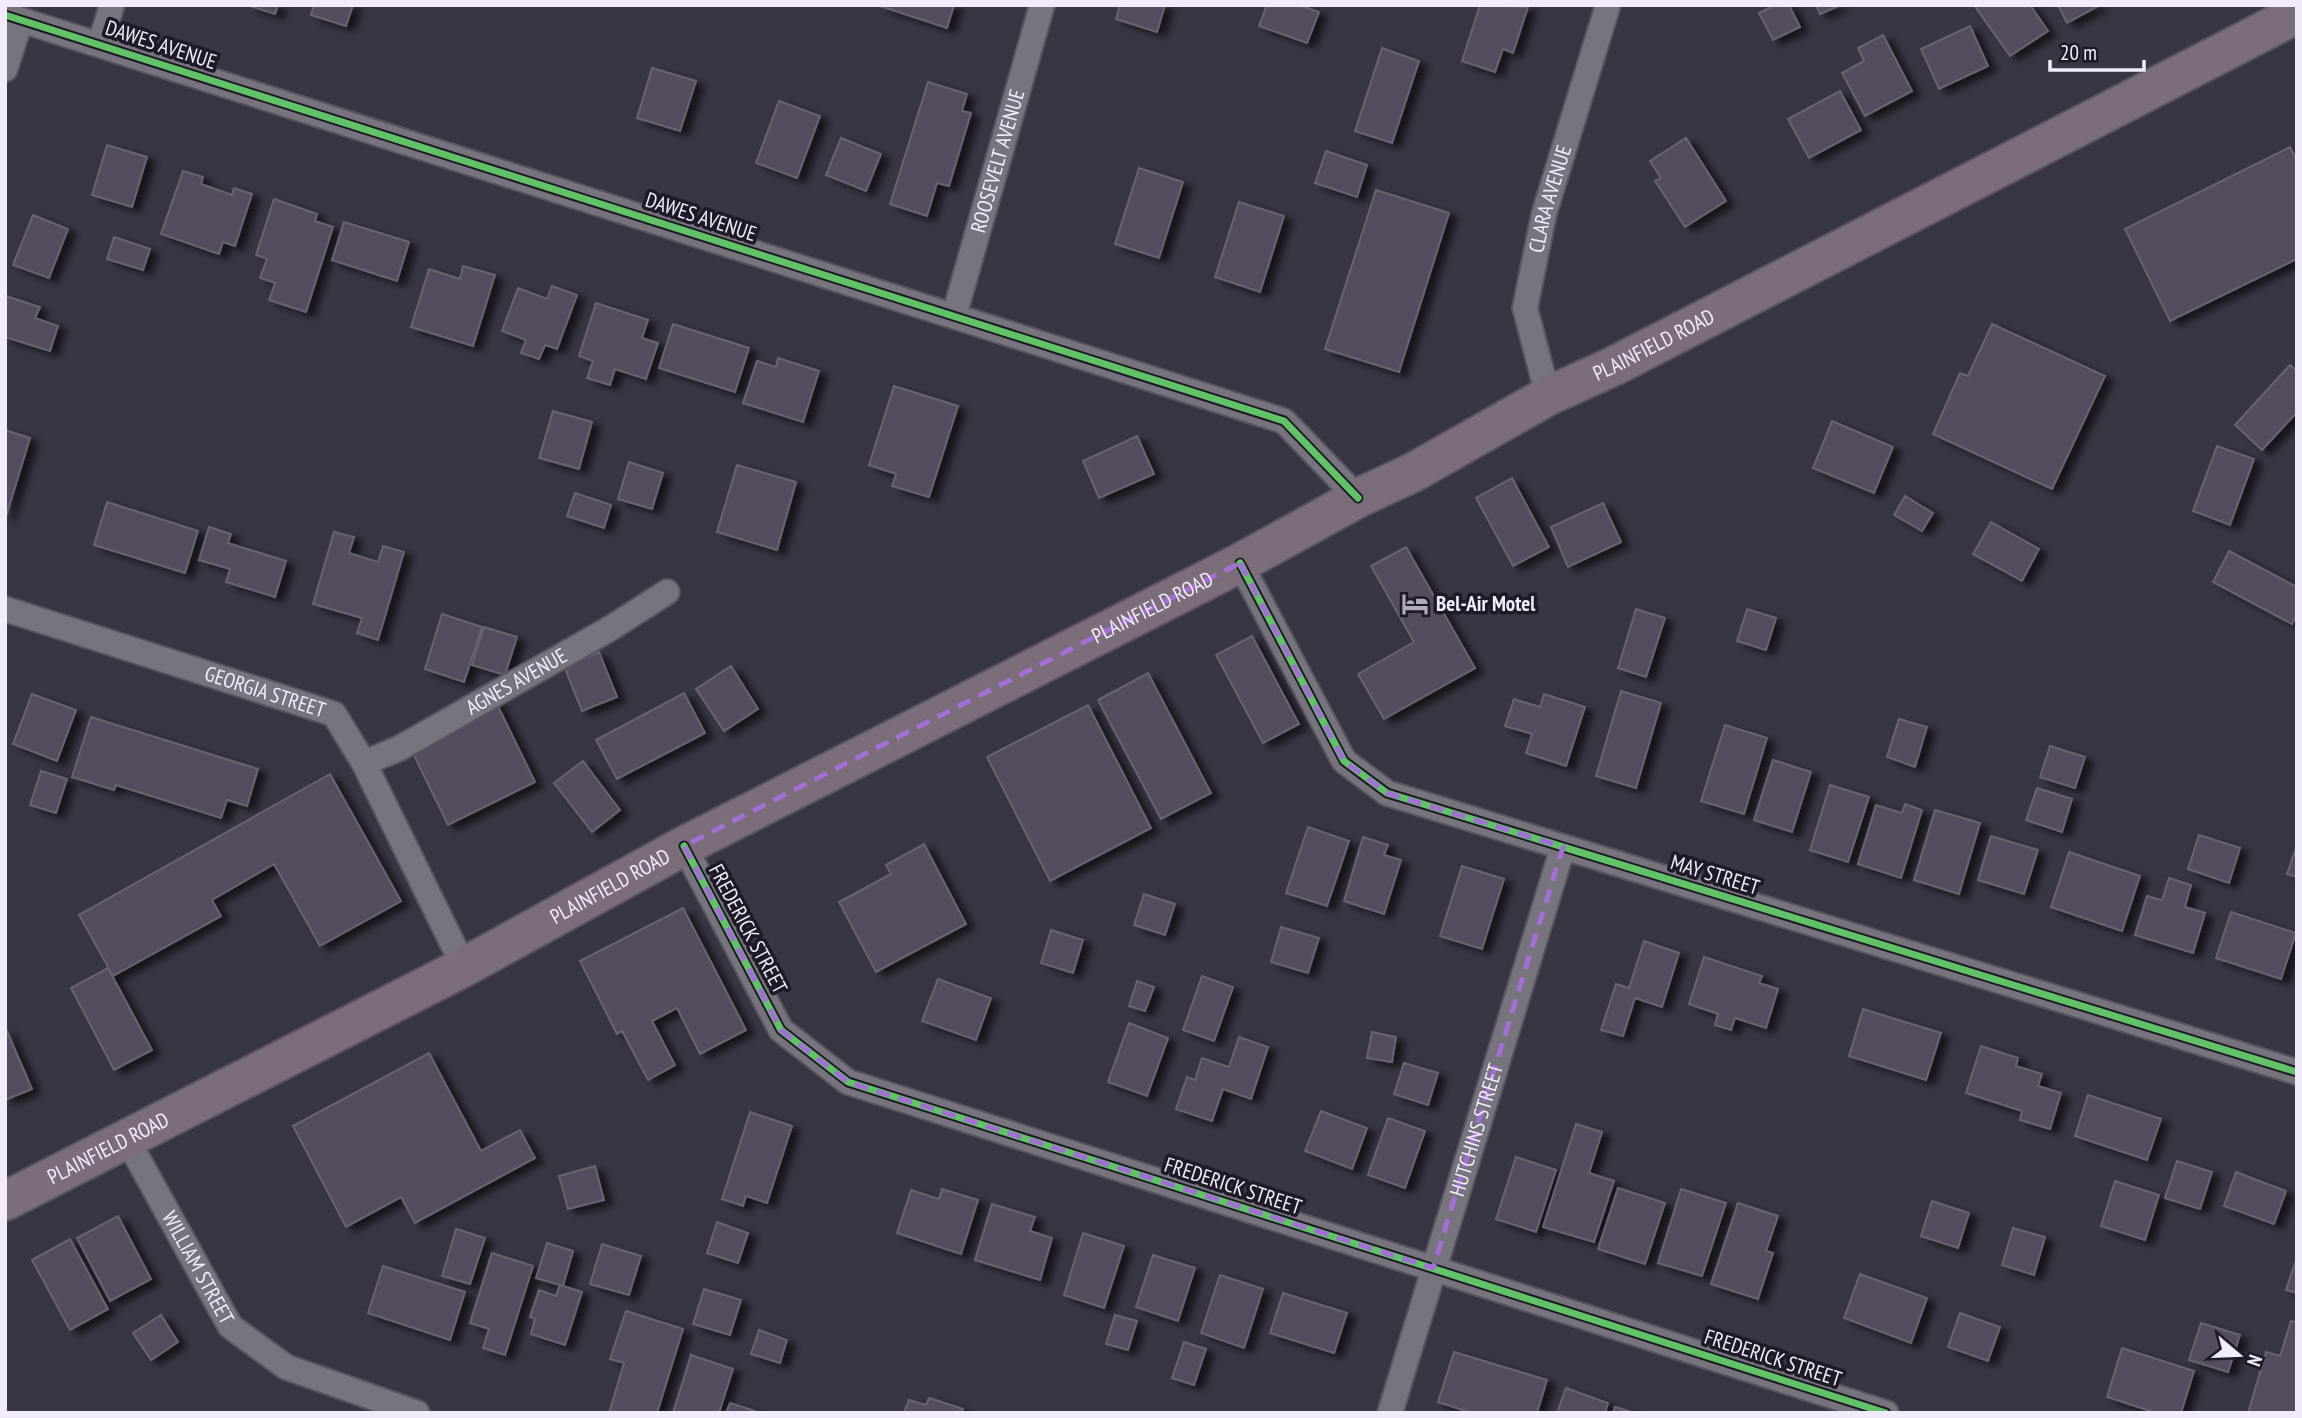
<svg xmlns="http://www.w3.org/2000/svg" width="2302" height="1418" viewBox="0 0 2302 1418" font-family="'PT Sans Narrow',sans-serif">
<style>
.building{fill:#544e5e;stroke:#686370;stroke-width:2;filter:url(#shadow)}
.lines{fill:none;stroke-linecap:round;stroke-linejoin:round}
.minor-casing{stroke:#585460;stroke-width:28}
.primary-casing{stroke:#585460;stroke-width:42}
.minor{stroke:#78747e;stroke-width:24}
.primary{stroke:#7b6d7a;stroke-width:38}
.cycleway-casing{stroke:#1e1a26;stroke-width:11}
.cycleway{stroke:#61c268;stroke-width:7}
.marked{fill:none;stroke:#a46fd4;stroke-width:5;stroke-dasharray:14 9;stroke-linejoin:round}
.labels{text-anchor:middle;stroke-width:7;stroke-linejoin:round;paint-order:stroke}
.street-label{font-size:21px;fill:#f1ebfc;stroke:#1e1a26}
.poi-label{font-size:21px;font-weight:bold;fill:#f1ebfc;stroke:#1e1a26;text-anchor:start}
</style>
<defs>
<filter id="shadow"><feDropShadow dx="8" dy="4.5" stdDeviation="3.5" flood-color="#0009"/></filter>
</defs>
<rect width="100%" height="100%" fill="#3a3543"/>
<path class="building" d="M247,5H278L275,14Z
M314,5H353L346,26L311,15Z
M877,5H954L947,28Z
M1120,5H1165L1157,32L1116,19Z
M1267,5H1299L1319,12L1307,43L1259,26Z
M1480,5L1528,7L1513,53L1503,49L1495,72L1462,61Z
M1775,5H1789L1800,27L1773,40L1759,13Z
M1816,5H1841L1820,14Z
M1974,5H2030L2048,31L2010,56Z
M2058,5H2100L2067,23Z
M1970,26L1988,66L1939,89L1921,49Z
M1883,35L1912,91L1865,116L1842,73L1864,61L1858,48Z
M1382,48L1419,61L1392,143L1355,131Z
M652,68L696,81L680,131L637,118Z
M928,82L967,94L962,111L971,113L949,186L937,183L927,216L890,204Z
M1840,91L1861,130L1809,158L1788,119Z
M779,101L820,116L797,178L756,163Z
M841,138L881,154L866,191L826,175Z
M1686,138L1726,201L1685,227L1655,181L1661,178L1650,161Z
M107,145L147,157L132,207L92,195Z
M2290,147L2297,161V259L2170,321L2125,229Z
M1326,151L1367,165L1357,197L1315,183Z
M1139,168L1183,182L1159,258L1115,244Z
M183,171L203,177L201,184L232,195L234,188L252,194L235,246L223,242L219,254L161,234Z
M1376,190L1449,213L1399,372L1325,349Z
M274,199L317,214L315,221L333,227L306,312L269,300L275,283L260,278L267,259L256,255Z
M1239,202L1284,216L1260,292L1215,277Z
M33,215L68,229L49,278L13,265Z
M344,222L409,242L397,281L332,260Z
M114,237L150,249L143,270L107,259Z
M463,266L495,275L473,346L411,327L429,269L460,279Z
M552,286L577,295L557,349L545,345L539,359L521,353L526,340L502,331L518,288L547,299Z
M6,296L40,307L35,318L58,326L50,351L5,337Z
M596,303L648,320L642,338L658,343L646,379L615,369L610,385L587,378L593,361L579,356Z
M673,324L749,348L735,392L659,368Z
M1992,324L2105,376L2052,489L1933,434L1960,373L1968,376Z
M778,358L819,371L803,422L743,403L757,361L776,367Z
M2290,365L2297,371V412L2262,450L2235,425Z
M894,386L958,406L929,497L892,486L896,474L869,465Z
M553,411L592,422L579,469L539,458Z
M1832,421L1893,447L1874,493L1813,468Z
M5,430L30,438L5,520Z
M1137,436L1154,474L1099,498L1083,461Z
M2217,446L2254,459L2230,525L2193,511Z
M629,462L663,473L652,509L618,499Z
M737,465L796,482L777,550L717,532Z
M1512,478L1549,547L1513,566L1476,498Z
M575,493L611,505L604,528L567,516Z
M1905,496L1933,513L1922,531L1894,515Z
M107,502L198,531L185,573L94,545Z
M1603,503L1621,542L1568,567L1551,527Z
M1991,522L2039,549L2022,581L1973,554Z
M209,527L231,534L228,543L286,561L275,597L226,582L230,569L199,560Z
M334,532L354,537L349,553L378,562L383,546L404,552L378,640L357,633L362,618L313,604Z
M1406,547L1475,668L1384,719L1358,674L1414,642L1371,566Z
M2229,551L2297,587V614L2292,624L2213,582Z
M1636,609L1665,618L1646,677L1618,668Z
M1747,609L1776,618L1766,650L1737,641Z
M442,614L482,627L464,682L425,669Z
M484,627L517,637L505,675L472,665Z
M1252,636L1299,724L1263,743L1216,655Z
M599,652L617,697L582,711L564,666Z
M731,666L758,709L724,731L696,689Z
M1148,673L1211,793L1161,819L1098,700Z
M1621,691L1661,703L1636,788L1596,776Z
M684,693L705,733L617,779L596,740Z
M32,694L76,710L57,761L13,744Z
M1544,694L1585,707L1566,766L1526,753L1532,734L1505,726L1514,699L1540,707Z
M494,698L535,782L448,825L407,741Z
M1088,705L1151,828L1050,881L987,757Z
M91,717L258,769L247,806L227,800L221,818L116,785L114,790L72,777Z
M1899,719L1927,727L1915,767L1887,757Z
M1725,725L1767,738L1744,814L1701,801Z
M2050,746L2085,757L2075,788L2040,777Z
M1773,760L1811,772L1792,832L1754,820Z
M583,761L620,810L592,832L554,783Z
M41,771L67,779L56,813L30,805Z
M330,774L401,901L320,946L274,864L212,900L221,916L113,976L79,915Z
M1830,785L1869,797L1848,862L1810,850Z
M2037,788L2072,799L2062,832L2026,820Z
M1905,804L1922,810L1901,878L1858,864L1876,805L1902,813Z
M1935,810L1980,823L1959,894L1914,880Z
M1308,827L1349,841L1327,906L1286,893Z
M2199,835L2240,848L2229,883L2188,869Z
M1991,836L2038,850L2024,894L1978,880Z
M1363,837L1388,845L1384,855L1401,860L1384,914L1344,901Z
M924,844L966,924L876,972L839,902L891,874L886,865Z
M2297,845V877L2287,874Z
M2069,852L2140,876L2122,931L2051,907Z
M1462,866L1504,879L1482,949L1440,936Z
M2169,878L2191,885L2185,907L2205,913L2193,953L2135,935L2147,896L2162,900Z
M1144,894L1175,904L1165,935L1134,925Z
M683,908L746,1030L700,1054L677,1008L652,1021L675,1065L648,1080L622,1031L617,1034L580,961Z
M2231,912L2296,933L2281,979L2216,958Z
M1281,927L1319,938L1308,973L1271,962Z
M1051,930L1083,940L1073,973L1041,963Z
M1644,941L1679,953L1662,1007L1635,998L1623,1036L1601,1030L1616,984L1629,988Z
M1704,957L1762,976L1759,983L1778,989L1766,1028L1735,1018L1731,1030L1715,1025L1718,1014L1689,1004Z
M108,968L152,1050L114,1070L71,988Z
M1202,976L1233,987L1214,1041L1183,1030Z
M938,979L991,998L976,1040L922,1021Z
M1137,981L1154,987L1145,1011L1129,1006Z
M1863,1009L1941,1033L1926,1080L1849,1056Z
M1129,1023L1168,1038L1147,1096L1108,1082Z
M6,1029L32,1089L5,1100V1030Z
M1372,1032L1396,1037L1392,1062L1367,1058Z
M1239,1037L1268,1047L1251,1099L1223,1089L1212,1121L1176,1109L1187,1077L1195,1080L1202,1058L1229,1067Z
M1981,1046L2018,1058L2016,1066L2042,1074L2038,1086L2061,1093L2050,1129L2020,1120L2022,1111L1966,1093Z
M429,1053L481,1151L520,1130L535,1158L415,1223L401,1197L346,1227L293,1126Z
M1404,1063L1438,1073L1428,1105L1394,1094Z
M2088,1095L2161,1119L2147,1160L2075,1136Z
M1321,1111L1367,1128L1352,1169L1305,1151Z
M750,1112L792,1126L767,1203L746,1196L743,1206L722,1199Z
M1388,1118L1425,1131L1405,1188L1368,1175Z
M1576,1124L1602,1132L1589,1173L1614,1181L1594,1242L1543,1227Z
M1516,1157L1556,1170L1536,1232L1496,1219Z
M2177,1161L2212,1172L2200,1209L2165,1198Z
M595,1166L604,1200L568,1209L559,1176Z
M2236,1172L2286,1191L2274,1224L2224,1206Z
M2115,1181L2159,1195L2145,1240L2101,1226Z
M1618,1188L1665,1203L1645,1264L1598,1249Z
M942,1189L978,1200L961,1254L897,1233L911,1190L939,1199Z
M1681,1189L1726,1203L1702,1276L1658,1263Z
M1932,1201L1969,1213L1958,1248L1921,1236Z
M1738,1203L1778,1216L1766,1251L1773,1253L1758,1299L1711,1284Z
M992,1204L1035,1217L1030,1231L1052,1238L1040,1280L975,1260Z
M118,1216L151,1279L110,1301L77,1238Z
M717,1222L748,1233L738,1263L707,1253Z
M2013,1228L2045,1237L2034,1275L2002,1265Z
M456,1229L485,1238L470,1284L442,1276Z
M1083,1233L1124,1246L1104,1308L1064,1295Z
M70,1239L108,1309L70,1330L32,1260Z
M547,1243L573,1251L563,1286L536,1278Z
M602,1244L641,1256L629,1295L590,1284Z
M492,1253L533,1266L505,1355L483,1348L489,1329L470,1323Z
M1153,1255L1195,1268L1178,1321L1136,1307Z
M2297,1257V1293L2286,1290Z
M383,1266L465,1292L450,1340L368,1313Z
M1860,1274L1927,1298L1911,1343L1844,1318Z
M1220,1275L1263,1289L1244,1348L1201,1333Z
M560,1285L582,1292L565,1345L531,1334L535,1319L530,1317L539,1290L556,1296Z
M704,1289L741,1300L730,1335L693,1324Z
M1283,1293L1347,1313L1334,1353L1270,1333Z
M626,1311L683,1329L657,1413H609L624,1363L610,1359Z
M1960,1313L2000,1327L1988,1361L1948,1347Z
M161,1315L178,1342L151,1360L133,1333Z
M1115,1315L1137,1321L1128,1350L1106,1344Z
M2291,1321L2297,1322V1413H2248L2266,1352L2280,1356Z
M2201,1323L2240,1335L2228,1372L2189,1360Z
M759,1330L787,1340L780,1363L751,1354Z
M1184,1342L1206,1349L1194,1385L1172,1378Z
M2122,1348L2194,1371L2181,1413H2157L2107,1397Z
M1454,1352L1547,1380L1537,1413H1472L1438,1402Z
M691,1355L733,1369L719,1413H673Z
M1566,1388L1608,1403L1605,1413H1557Z
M929,1398L963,1409L962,1413H904L909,1400L926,1405Z
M730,1403L761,1413H726Z
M1615,1407L1635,1413H1613Z"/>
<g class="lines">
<g class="minor-casing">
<g id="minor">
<path d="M5,15L1284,421L1358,498"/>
<path d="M100,44L112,5"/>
<path d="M5,69L21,20"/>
<path id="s1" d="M954,316L1042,5"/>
<path id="s2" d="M1548,396L1525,308L1544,214L1608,5"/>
<path d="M1240,563L1344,761L1387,793L2297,1072"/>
<path id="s3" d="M5,609L334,714L364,763L464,967"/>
<path id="s4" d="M364,763L400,748L611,628L667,592"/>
<path d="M684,846L781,1030L848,1082L1886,1413"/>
<path id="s5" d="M127,1139L230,1326L286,1367L417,1413"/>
<path id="s6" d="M1390,1413L1563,847"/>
</g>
</g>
<g class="primary-casing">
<g id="primary">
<path id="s7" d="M5,1201L464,967L684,846L1240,563L1358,498L1414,472L1548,396L1614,366L2297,14"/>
</g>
</g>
<use href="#minor" class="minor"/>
<use href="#primary" class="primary"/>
<g class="cycleway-casing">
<path id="cycleway" d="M5,15L1284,421L1358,498
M1240,563L1344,761L1387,793L2297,1072
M684,846L781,1030L848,1082L1886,1413"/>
</g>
<use href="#cycleway" class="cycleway"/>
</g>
<path class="marked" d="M1240,563L1344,761L1387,793L1563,847L1433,1268L848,1082L781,1030L684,846Z"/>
<defs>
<g id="hotel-bare" transform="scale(2.1)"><path d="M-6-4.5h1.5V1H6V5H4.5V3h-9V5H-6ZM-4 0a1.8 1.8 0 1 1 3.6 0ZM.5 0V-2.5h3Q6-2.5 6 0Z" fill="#b1abbb" stroke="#1e1a26" stroke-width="2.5" paint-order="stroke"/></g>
</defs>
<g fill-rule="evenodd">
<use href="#hotel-bare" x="1415" y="604"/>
</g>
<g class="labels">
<g class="street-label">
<text transform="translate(161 45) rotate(18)" y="7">DAWES AVENUE</text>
<text dy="7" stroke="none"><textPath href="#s1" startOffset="161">ROOSEVELT AVENUE</textPath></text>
<text dy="7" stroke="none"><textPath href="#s2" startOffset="203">CLARA AVENUE</textPath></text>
<text transform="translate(701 217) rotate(18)" y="7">DAWES AVENUE</text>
<text dy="7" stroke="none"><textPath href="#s7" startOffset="1858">PLAINFIELD ROAD</textPath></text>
<text dy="7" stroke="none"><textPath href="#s7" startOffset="1292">PLAINFIELD ROAD</textPath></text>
<text dy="7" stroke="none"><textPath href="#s4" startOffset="173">AGNES AVENUE</textPath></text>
<text dy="7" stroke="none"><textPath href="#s3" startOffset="273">GEORGIA STREET</textPath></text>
<text transform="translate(1715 875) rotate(17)" y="7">MAY STREET</text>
<text dy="7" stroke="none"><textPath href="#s7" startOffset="682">PLAINFIELD ROAD</textPath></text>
<text transform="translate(748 929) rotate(62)" y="7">FREDERICK STREET</text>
<text dy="7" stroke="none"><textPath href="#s6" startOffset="296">HUTCHINS STREET</textPath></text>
<text dy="7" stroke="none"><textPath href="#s7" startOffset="116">PLAINFIELD ROAD</textPath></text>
<text transform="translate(1233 1186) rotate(18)" y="7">FREDERICK STREET</text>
<text dy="7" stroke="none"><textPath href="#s5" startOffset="147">WILLIAM STREET</textPath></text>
<text transform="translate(1773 1358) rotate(18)" y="7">FREDERICK STREET</text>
</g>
<g class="poi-label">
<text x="1436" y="611">Bel-Air Motel</text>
</g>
</g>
<rect width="2302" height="1418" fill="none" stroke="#f1ebfc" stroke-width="14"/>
<g transform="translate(2239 1355) rotate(109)" stroke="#1e1a26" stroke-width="5" paint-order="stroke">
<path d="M0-5L12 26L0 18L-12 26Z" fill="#f1ebfc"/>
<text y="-10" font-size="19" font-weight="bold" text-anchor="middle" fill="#f1ebfc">N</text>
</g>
<path d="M2050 60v10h94v-10" fill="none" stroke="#f1ebfc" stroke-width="3.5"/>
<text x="2060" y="60" font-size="21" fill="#f1ebfc" stroke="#1e1a26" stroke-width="5" paint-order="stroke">20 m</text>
</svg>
